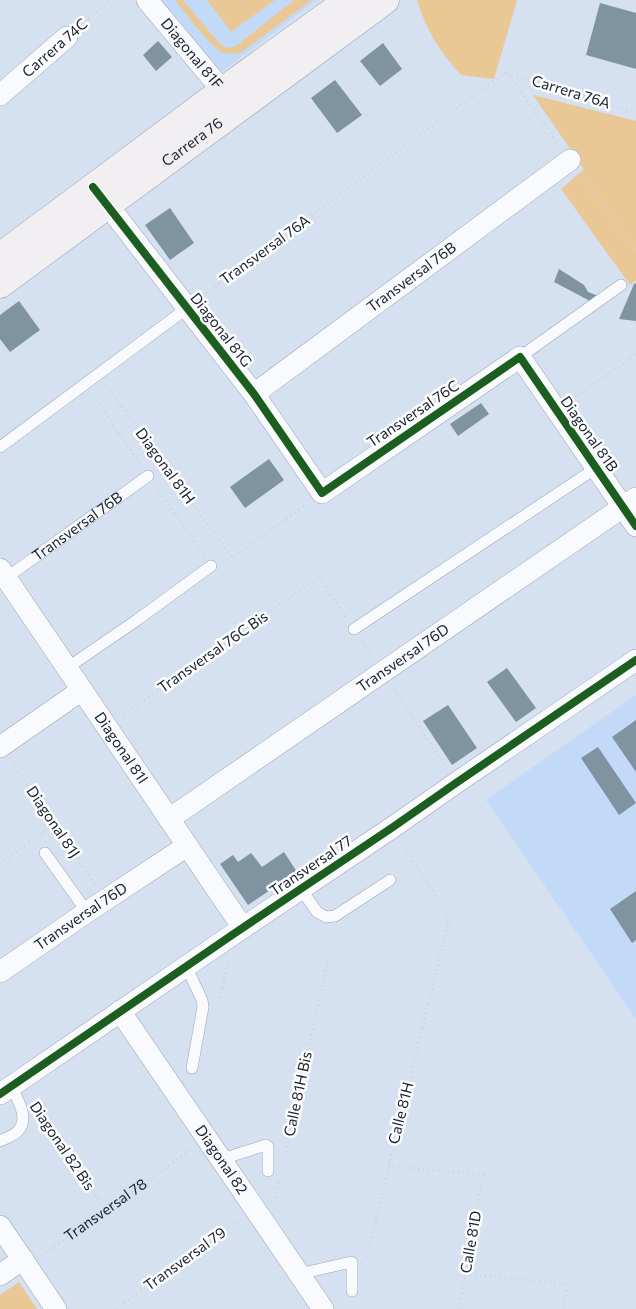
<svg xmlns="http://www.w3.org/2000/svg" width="636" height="1309" viewBox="0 0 636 1309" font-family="Commissioner,sans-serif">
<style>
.built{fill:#c3d9f8}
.green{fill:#e9c895}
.building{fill:#8093a1}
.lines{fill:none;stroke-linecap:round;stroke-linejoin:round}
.service-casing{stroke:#9ba5b2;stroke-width:12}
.minor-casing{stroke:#9ba5b2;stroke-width:22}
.secondary-casing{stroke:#9ba5b2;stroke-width:29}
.path{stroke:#d0d3d8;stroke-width:3;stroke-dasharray:1 4;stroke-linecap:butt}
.service{stroke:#f9fafd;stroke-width:11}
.minor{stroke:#f9fafd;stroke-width:21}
.secondary{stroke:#f2eff3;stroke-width:28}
.cycleway-casing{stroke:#fefefe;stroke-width:11}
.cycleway{stroke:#1b5e20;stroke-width:8}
.labels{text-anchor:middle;stroke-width:5;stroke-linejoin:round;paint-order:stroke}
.street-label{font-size:15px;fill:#18222f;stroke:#fefefe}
</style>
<rect width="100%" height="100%" fill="#d5e0f0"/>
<path class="built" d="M160,0H317L221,72Z
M636,695V1019L486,800Z"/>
<path class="green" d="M175,0H183L220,44L228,48L236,46L294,0H312L240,53C235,54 230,54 224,53C210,48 186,13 175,0Z
M207,0H275L231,32Z
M417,0H517L494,79L461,75C439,50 427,32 417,0Z
M533,95L636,121V280L630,285L561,189L584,169Z
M19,1282L37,1309H0V1295Z"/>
<path class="building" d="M600,3L636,13V69L586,55Z
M158,41L172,57L156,71L143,55Z
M383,43L402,69L380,86L360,61Z
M335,80L362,115L337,133L311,98Z
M170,208L194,243L170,260L145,225Z
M559,269L584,285L588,292L601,297L592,302L554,282Z
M636,283V321L619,319L634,284Z
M19,301L40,330L10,352L0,339V315Z
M481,403L489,414L458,436L450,424Z
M269,459L284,480L245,508L230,487Z
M507,668L536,708L516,722L487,682Z
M448,705L477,748L452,765L423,721Z
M636,720V772L612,737Z
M598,747L636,803L619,815L581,758Z
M284,852L297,872L248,905L220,864L233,855L238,862L251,853L262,867Z
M636,891V940L632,943L610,909Z"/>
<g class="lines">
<g class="service-casing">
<g id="service">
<path d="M520,357L621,285"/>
<path d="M0,447L186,309"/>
<path id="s2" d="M6,578L148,476"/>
<path d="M354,629L596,468"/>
<path d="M67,668L137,620L211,566"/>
<path d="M45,853L87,912"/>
<path d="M301,889L317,912L326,917L335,916L390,880"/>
<path d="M186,966L202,1000L203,1007L192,1068"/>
<path d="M0,1141C5,1138 14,1136 18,1131C30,1118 17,1099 11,1086"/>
<path d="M222,1159L266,1145L268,1147V1171"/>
<path d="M299,1274L351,1262L352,1263V1291"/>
</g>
</g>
<g class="minor-casing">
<g id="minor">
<path id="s3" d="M147,0L232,102"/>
<path d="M0,95L67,37"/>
<path d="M99,194L254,394L322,493L520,357L636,526"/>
<path id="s4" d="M254,394L570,160"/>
<path id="s5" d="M0,569L243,928"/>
<path d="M0,747L82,690"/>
<path id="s6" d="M169,819L636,498"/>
<path id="s7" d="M0,972L87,912L187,846"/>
<path id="s8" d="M120,1011L323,1309"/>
<path d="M0,1094L235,933L393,827L456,783L636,660"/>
<path d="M0,1226L56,1309"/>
<path d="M0,1275L23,1259"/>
</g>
</g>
<g class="secondary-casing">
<g id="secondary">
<path d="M0,257L223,91L349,0"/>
<path id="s9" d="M0,284L385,0"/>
</g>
</g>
<g class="path">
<path d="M81,25L110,0"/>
<path d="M506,72L559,145"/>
<path d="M507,73L636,112"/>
<path d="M581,176L636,251"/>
<path d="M203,296L506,72"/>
<path d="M107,386L232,558L305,505"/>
<path d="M93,396L141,465"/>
<path d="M574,399L636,354"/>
<path d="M157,488L204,555"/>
<path d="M362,641L372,657"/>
<path d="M394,689L446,767"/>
<path d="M124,715L319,577L346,617"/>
<path d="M13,763L95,884"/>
<path d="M0,864L55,824"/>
<path d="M219,1003L228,963"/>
<path d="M39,1112L106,1211"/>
<path d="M285,1157L328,960"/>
<path d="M388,1166L483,1175L459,1309"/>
<path d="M274,1203L279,1182"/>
<path id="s1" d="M42,1255L192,1149"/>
<path d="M367,1257L449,918L403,844"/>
<path d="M465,1274L568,1284L563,1309"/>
<path d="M116,1309L238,1221"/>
</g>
<use href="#service" class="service"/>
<use href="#minor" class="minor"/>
<use href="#secondary" class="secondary"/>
<g class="cycleway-casing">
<path id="cycleway" d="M93,187L254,394L322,493L520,357L636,526
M0,1094L235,933L393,827L456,783L636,660"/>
</g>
<use href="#cycleway" class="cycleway"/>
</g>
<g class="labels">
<g class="street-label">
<text transform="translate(55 48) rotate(-41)" y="5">Carrera 74C</text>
<text dy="5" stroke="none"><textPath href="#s3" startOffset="70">Diagonal 81F</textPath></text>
<text transform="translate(571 92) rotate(17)" y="5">Carrera 76A</text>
<text dy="5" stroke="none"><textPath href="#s9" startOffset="239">Carrera 76</textPath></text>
<text transform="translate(265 250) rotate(-36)" y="5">Transversal 76A</text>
<text dy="5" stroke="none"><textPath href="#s4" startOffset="196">Transversal 76B</textPath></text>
<text transform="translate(221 330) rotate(52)" y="5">Diagonal 81G</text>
<text transform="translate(413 414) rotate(-34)" y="5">Transversal 76C</text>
<text transform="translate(589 434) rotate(55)" y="5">Diagonal 81B</text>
<text transform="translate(165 466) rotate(54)" y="5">Diagonal 81H</text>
<text dy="5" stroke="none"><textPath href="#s2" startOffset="88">Transversal 76B</textPath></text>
<text transform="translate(213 652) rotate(-35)" y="5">Transversal 76C Bis</text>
<text dy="5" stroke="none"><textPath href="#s6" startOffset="284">Transversal 76D</textPath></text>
<text dy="5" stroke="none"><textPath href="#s5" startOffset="216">Diagonal 81I</textPath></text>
<text transform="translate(53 822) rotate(56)" y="5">Diagonal 81J</text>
<text transform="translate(311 866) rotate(-34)" y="5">Transversal 77</text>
<text dy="5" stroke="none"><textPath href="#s7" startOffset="98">Transversal 76D</textPath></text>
<text transform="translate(298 1094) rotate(-78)" y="5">Calle 81H Bis</text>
<text transform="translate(401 1113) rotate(-76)" y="5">Calle 81H</text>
<text transform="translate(62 1146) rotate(56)" y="5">Diagonal 82 Bis</text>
<text dy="5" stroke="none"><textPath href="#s8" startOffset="180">Diagonal 82</textPath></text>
<text dy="5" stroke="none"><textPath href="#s1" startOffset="78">Transversal 78</textPath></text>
<text transform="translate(471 1242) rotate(-80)" y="5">Calle 81D</text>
<text transform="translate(185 1259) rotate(-36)" y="5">Transversal 79</text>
</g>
</g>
</svg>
